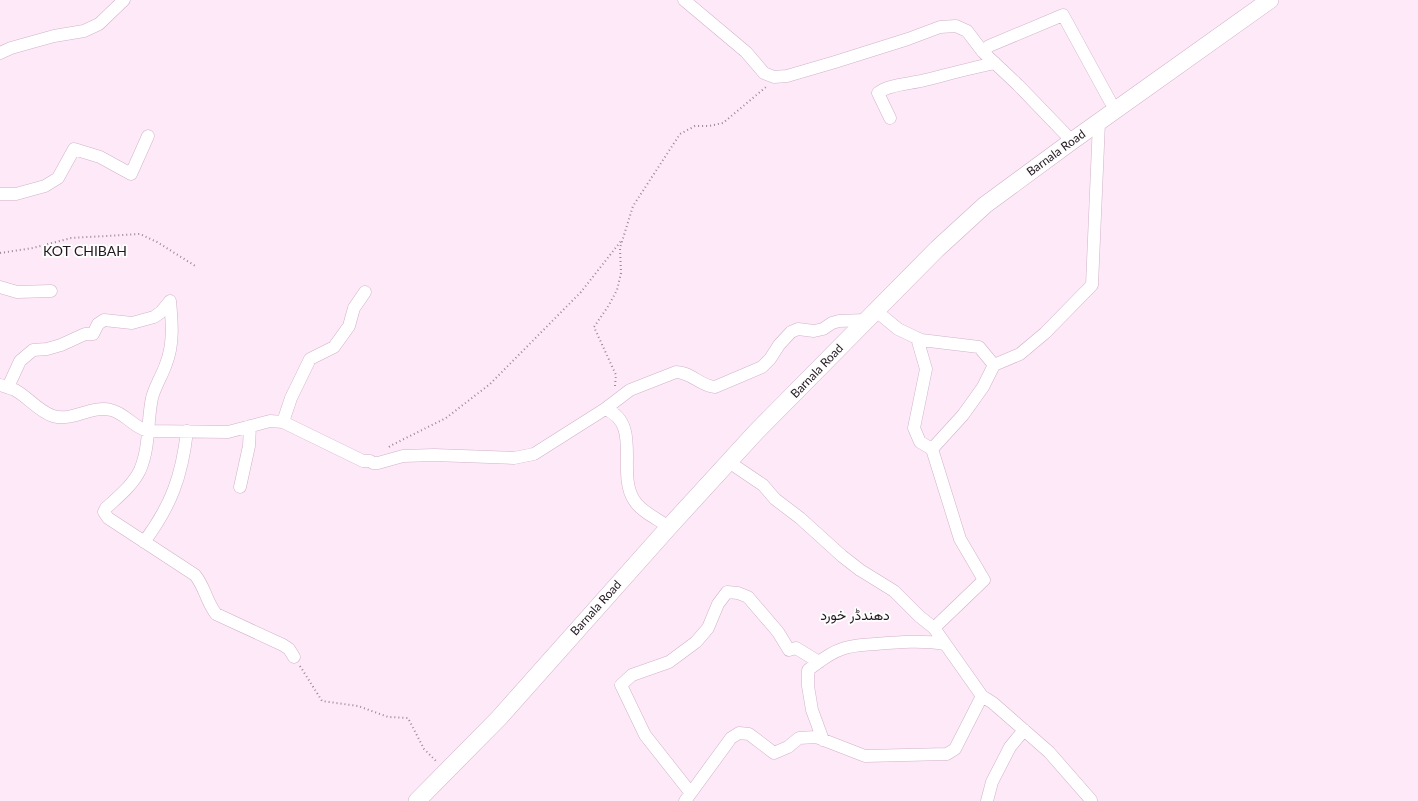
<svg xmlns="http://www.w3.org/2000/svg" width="1418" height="801" viewBox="0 0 1418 801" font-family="Lato,Vazirmatn,sans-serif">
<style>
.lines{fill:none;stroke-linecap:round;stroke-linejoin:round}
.street-casing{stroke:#d1b2c9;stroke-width:13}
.secondary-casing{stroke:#d1b2c9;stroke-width:18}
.path{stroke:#998994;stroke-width:2;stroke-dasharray:1 3;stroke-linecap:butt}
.street{stroke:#fff;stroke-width:12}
.secondary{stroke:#fff;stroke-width:17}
.labels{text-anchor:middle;stroke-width:4;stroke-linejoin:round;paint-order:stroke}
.street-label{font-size:12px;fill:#22171f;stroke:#fdfdfd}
.quarter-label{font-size:14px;fill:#22171f;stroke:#fdfdfd}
</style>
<rect width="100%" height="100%" fill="#fde9f7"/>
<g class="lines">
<g class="street-casing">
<path id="street" d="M684,0L746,52L764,73L774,77L787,76L835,62L908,39L940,27L956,26L967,31L983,52L1018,85L1072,141
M983,52L989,46L1063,15L1110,101
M0,53L11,48L54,36L84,31L99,24L124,0
M890,118L878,93C889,84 911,84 925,80C949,74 971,68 995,63
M0,194H16L45,186L58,178L74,149L100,157L131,174L148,136
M0,287L17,292L51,291
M170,301C172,322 174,344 166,364C162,376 155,386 152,398C147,421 150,447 140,470C133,485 118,497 106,508L104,512L108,518L195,575C205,587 206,601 216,614L283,645L289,649L294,657
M875,310L898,329L921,340L979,347L994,365
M917,338L926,369L914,428L920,442L932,449
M0,385C5,386 10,388 15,390C28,397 38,411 53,416C72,422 91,405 111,410C125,413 134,428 148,431L228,432L270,421L283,422L363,461H370L373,463H378L403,456L434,455L514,458L534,454L605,409L630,390L676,372C691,372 700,386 715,387L762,367L770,359L779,345L791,332L798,329L814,331L823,329L832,323L839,321L865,320
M8,387L20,361L33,350L47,349L61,345L85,334H93L98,324L104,320L132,323L154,317L161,312L170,301
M605,409C643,423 616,473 634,500C641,512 658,519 669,527
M283,422L291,398L310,359L334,347L349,326L354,308L365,292
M729,462L763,485L775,499L800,518L842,556L860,570L894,591L919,616L934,628
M240,487L249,446L250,426
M144,542C171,506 182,476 187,431
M982,696L993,703L1049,752L1091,800
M823,740L812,710L808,686V670C819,662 829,653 842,649C852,645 864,645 875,644C899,642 922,640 945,644
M690,792L645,735L621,685L632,675L669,662L696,642L708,628L718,604L727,592L738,593L748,597L778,632L789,650L796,648L819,662
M685,801L731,738L739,733L749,734L774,753L788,747L799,738L816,737L865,756L947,754L955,749L982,696L934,628L984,580L960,539L932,449L963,415L983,387L994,365L1020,354L1045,333L1092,285L1099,122
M987,801L992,782L1010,747L1024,730"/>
</g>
<g class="secondary-casing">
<path id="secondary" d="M417,801L499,718L669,527L756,432L937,249L985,205L1072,141L1270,0"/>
</g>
<path class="path" d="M0,253L33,248L71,238L140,234L157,242L197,267
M615,386L616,375L594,327L609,305L617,290L621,273L620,248L633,206L680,134L695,126H709L723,123L766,87
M389,447L392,445L446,418L490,384L581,292L621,241
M300,666L322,701L358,706L388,717L408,718L424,749L436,761"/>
<use href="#street" class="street"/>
<use href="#secondary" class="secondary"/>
</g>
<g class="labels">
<g class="street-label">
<text transform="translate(1056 153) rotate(-36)" y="4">Barnala Road</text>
<text transform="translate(817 371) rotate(-46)" y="4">Barnala Road</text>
<text transform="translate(596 608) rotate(-48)" y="4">Barnala Road</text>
</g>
<g class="quarter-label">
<text x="85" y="256">KOT CHIBAH</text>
<text x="855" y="620">دھندڈر خورد</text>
</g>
</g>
</svg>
